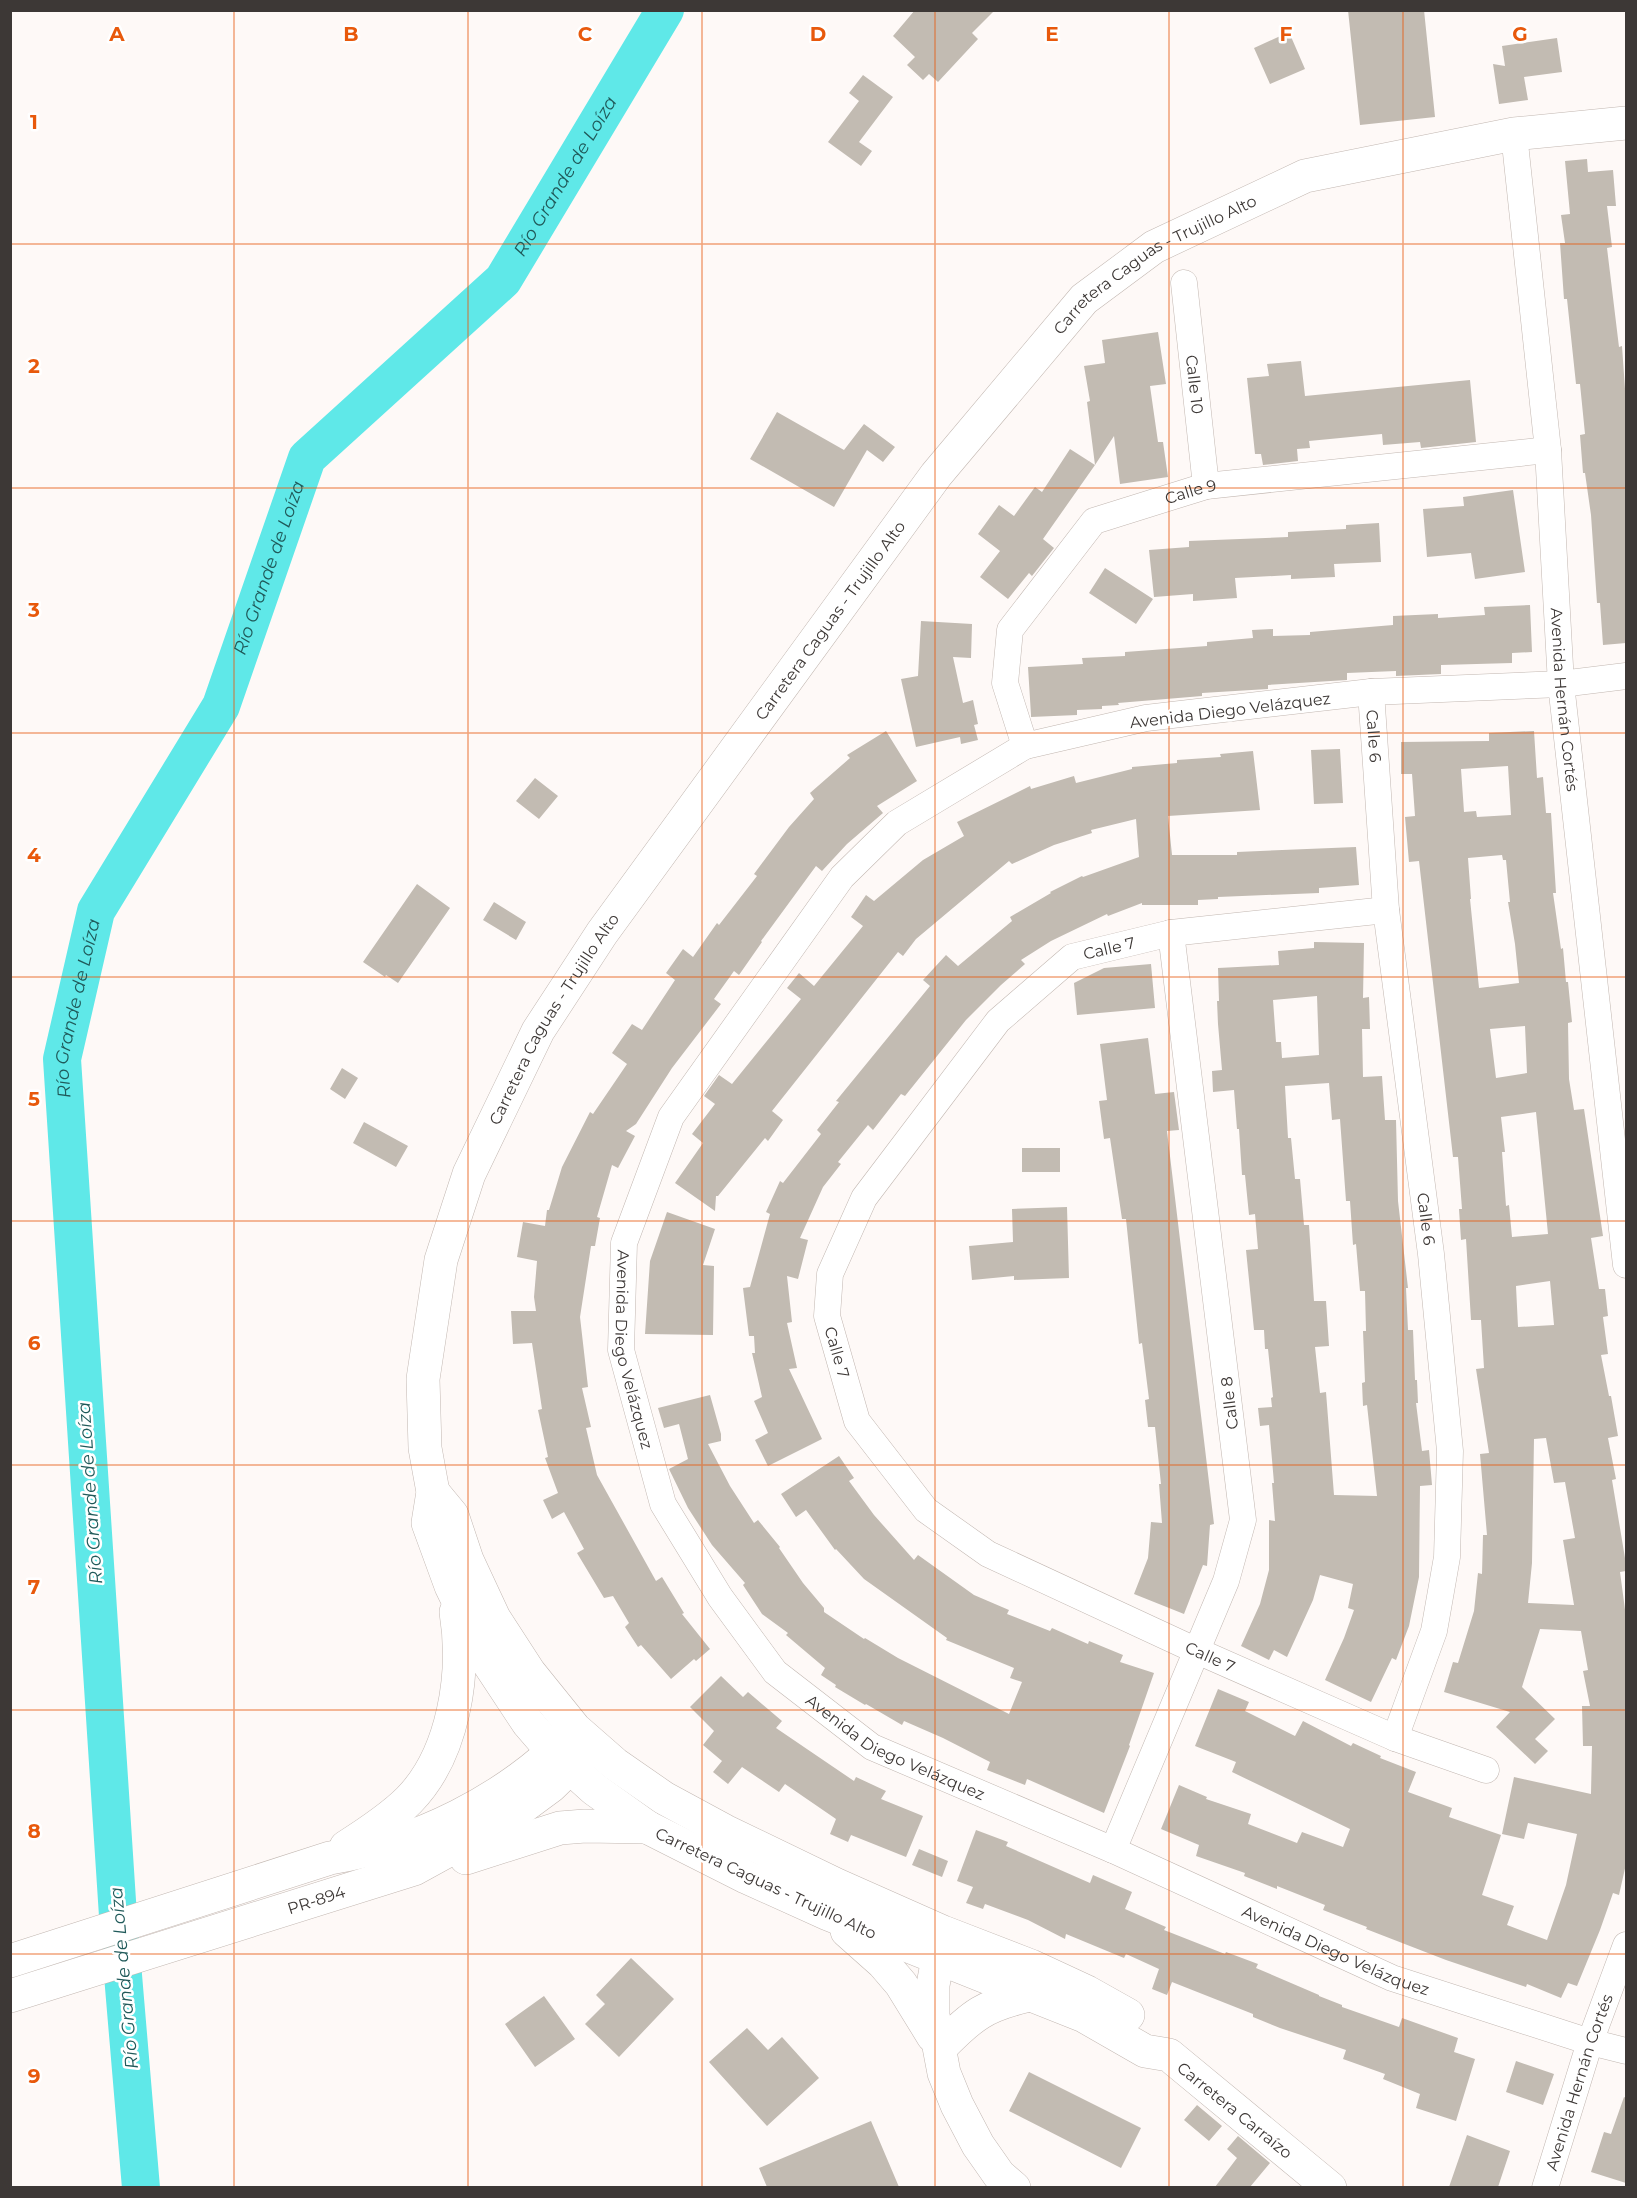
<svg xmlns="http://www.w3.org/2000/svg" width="1637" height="2198" viewBox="0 0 1637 2198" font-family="Montserrat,sans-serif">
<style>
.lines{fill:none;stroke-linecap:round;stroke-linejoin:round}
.river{stroke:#5fe8e8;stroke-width:38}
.building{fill:#c2bbb2;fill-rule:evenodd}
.street-casing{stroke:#c2b7b1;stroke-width:27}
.secondary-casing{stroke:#c2b7b1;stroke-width:34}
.street{stroke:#fff;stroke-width:26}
.secondary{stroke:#fff;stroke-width:33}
.grid{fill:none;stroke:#e8590c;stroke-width:1.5;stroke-opacity:0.55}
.labels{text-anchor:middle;stroke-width:5;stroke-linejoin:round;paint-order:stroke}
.street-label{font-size:16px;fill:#3d3836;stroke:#fff}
.water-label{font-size:18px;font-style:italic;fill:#205a5a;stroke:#fff}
.grid-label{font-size:20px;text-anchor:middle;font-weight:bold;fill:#e8590c;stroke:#fff;stroke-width:5;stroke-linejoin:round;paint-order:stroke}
</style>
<rect width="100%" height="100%" fill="#fef9f7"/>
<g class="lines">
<path class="river" id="s1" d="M141,2188L118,1916L62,1059L96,911L221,706L307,458L503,280L665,10"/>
</g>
<path class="building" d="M915,10H995L972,33L978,39L938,82L929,74L923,80L907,65L915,57L893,36Z
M1348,10H1424L1435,117L1360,125Z
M1289,32L1305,69L1270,84L1254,48Z
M1557,38L1562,72L1524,77L1528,100L1499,104L1493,64L1505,66L1502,46Z
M863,75L893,97L859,142L872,151L861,166L828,142L859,101L849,93Z
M1587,159L1588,172L1613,170L1616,206H1607L1612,247L1607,248L1619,347L1622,346L1626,403V643L1603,645L1600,603H1597L1591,515L1585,473H1583L1580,435L1585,434L1580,384H1576L1567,299H1564L1560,243H1565L1561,215L1570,214L1565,161Z
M1158,332L1166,384L1150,386L1158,442H1163L1168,477L1120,484L1114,436L1095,465L1087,402L1090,401L1084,366L1105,363L1102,340Z
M1301,361L1305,396L1470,380L1476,442L1421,448L1420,442L1383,445L1382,434L1309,441L1310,448L1297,449L1298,461L1263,465L1261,454H1255L1247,378L1269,376L1267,364Z
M777,412L844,450L864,424L895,447L883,462L867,450L834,507L750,459Z
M1070,449L1095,465L1043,539L1054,548L1032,576L1029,573L1008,599L980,577L1000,551L978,534L999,505L1014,516L1035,487L1042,492Z
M1513,490L1525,572L1475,579L1471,553L1427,557L1423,509L1464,506L1463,497Z
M1379,523L1381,562L1334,564L1335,577L1291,579V575L1235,578L1237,598L1193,601V594L1154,597L1149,550L1189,547V541L1288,537V532L1346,529V525Z
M1105,568L1153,599L1136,624L1089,593Z
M1530,605L1532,652L1512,653V663L1441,665V674L1396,676V671L1347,673V680L1268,685V689L1202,693V696L1118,703L1119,705L1102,706V709L1077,710V715L1031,717V715L1028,667L1083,664L1082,658L1125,656V652L1207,646V642L1253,638L1252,630L1273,629V636L1310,635V632L1393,625V616L1438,614V618L1485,615L1484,607Z
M921,621L972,624L971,658L953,657L963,703L973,700L978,724L974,725L978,740L961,744L960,737L916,747L901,679L918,676Z
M886,731L917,781L877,806L883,813L847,844L822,871L816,866L761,941L762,942L739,975L734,971L714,999L721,1004L672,1068L636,1124L626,1131L635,1136L618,1168L612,1165L597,1217L600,1218L595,1246H591L580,1317L588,1387L582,1388L591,1427L586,1428L597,1475L656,1581L662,1577L684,1613L682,1614L710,1649L696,1661L694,1659L671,1679L641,1645L638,1647L625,1627L629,1623L613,1596L604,1598L577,1553L584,1549L564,1512L552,1519L543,1500L558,1493L545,1458L548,1457L538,1410L542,1409L532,1343L513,1344L511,1311H536L534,1297L537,1261L517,1257L523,1222L545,1226L547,1210H549L562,1167L590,1112L593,1114L627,1064L612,1053L632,1024L642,1030L675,980L666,973L683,949L693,957L717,923L719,925L757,876L754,874L789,827L814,799L810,793L850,758L847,755Z
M1534,731L1537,778L1543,777L1546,813H1551L1556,893H1553L1561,949L1563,948L1566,982H1568L1572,1022L1568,1023L1569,1079L1574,1110L1584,1109L1603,1236L1591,1238L1599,1289H1605L1608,1316L1603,1317L1608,1354L1601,1355L1609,1396H1611L1618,1436L1608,1438L1616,1479L1612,1480L1626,1564V1571L1620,1572L1626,1617V1864L1619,1895L1613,1893L1600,1930L1577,1986L1568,1983L1561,1998L1527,1984L1526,1987L1446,1960L1366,1929L1367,1927L1323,1910L1325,1905L1277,1886V1889L1244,1876L1245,1873L1196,1856L1199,1845L1161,1829L1179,1785L1207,1797L1206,1799L1251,1814L1248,1824L1297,1843L1302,1832L1343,1847L1350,1829L1232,1772L1236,1762L1195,1746L1218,1689L1249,1702L1245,1711L1295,1736L1303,1721L1351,1746L1353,1743L1381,1756L1380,1758L1416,1772L1408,1792L1452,1808L1449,1817L1501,1835L1482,1895L1514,1906L1507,1925L1547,1940L1566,1885L1577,1834L1528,1823L1524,1839L1502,1834L1514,1777L1591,1794L1592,1746H1583L1582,1706H1590L1583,1671L1588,1670L1581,1631L1540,1629L1522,1687L1555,1719L1535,1739L1548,1751L1535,1764L1496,1727L1510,1712L1444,1692L1453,1662L1458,1663L1474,1611L1478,1573L1482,1574L1483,1535H1487L1480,1454L1489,1453L1476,1369L1484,1368L1481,1320H1471L1466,1239L1461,1240L1459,1209H1462L1458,1157H1453L1419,861L1409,862L1405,817L1415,816L1412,774H1401V742L1489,741V733ZM1508,766L1511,815L1477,817L1476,811L1464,812L1461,769ZM1502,855L1503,860H1506L1510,902H1508L1515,944L1519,983L1479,988L1470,899H1471L1468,858ZM1525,1026L1527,1073L1496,1078L1490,1029ZM1536,1112L1548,1234L1512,1237L1509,1205L1506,1206L1502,1152H1505L1501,1117ZM1550,1281L1554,1325L1518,1327L1516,1286ZM1546,1438L1554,1483L1565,1482L1575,1538L1563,1540L1574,1605L1528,1603L1532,1563L1534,1439Z
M1340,749L1343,803L1314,804L1311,750Z
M1253,751L1260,810L1168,816L1172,855H1237V852L1356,847L1359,885L1319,888V893L1218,897V899L1198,900V905H1142V903L1108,916L1107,914L1051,941L1021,960L1025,964L1001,985L966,1020L905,1096L901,1094L873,1130L868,1125L838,1162L841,1164L823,1187L800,1238L808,1240L798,1279L787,1276L792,1322L787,1323L797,1368L789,1369L822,1439L768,1466L755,1440L768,1433L754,1401L762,1397L752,1353H755L754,1336H749L743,1288L750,1287L770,1214L766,1212L780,1181L783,1183L821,1134L817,1130L839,1102L836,1101L930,986L923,980L946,955L958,966L1012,921L1010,917L1051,893L1050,892L1082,876L1083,877L1139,857L1136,819L1091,830L1092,833L1054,845L1012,864L1009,861L916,939L903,956L898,952L772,1111L783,1120L768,1141L765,1138L718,1196H716L715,1211L675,1183L703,1143L692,1134L715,1104L704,1096L719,1075L732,1084L801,999L787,988L799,973L814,986L863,926L851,917L866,895L874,901L923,860L964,836L957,822L1030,786L1031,789L1074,776L1076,783L1132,769V767L1177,763V760L1221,757L1220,754Z
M535,778L558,796L539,819L516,801Z
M417,884L450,908L398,983L386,975L385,977L363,962Z
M494,902L526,922L516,940L483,920Z
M1314,942L1364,943L1363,998L1369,997L1370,1029H1362L1363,1077L1382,1076L1385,1120H1396L1398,1201L1408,1288H1406L1408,1330H1413L1415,1380H1417L1418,1403H1416L1422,1451L1429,1450L1432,1485L1420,1486L1419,1577L1409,1626L1396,1660L1392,1658L1371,1702L1325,1680L1344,1638L1354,1610L1348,1608L1353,1584L1320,1575L1313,1600L1287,1657L1274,1650L1269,1660L1241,1646L1260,1604L1269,1570V1520L1275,1521L1272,1483H1274L1269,1425L1260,1426L1258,1408L1272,1407L1271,1398L1273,1397L1268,1349H1265L1264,1330H1254L1246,1250L1258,1249L1255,1214L1249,1215L1245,1175H1242L1239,1129H1237L1234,1090L1213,1092L1212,1071L1222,1070L1218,1024L1217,1001H1219L1218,968L1279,965L1278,951L1314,948ZM1317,996L1319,1055L1282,1058L1281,1042H1276L1273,1000ZM1329,1083L1332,1120L1340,1119L1346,1201H1350L1353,1245L1356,1244L1360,1291H1365L1366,1331H1363L1365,1382L1362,1383L1363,1406L1367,1405L1377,1496L1334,1495L1326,1392L1320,1393L1315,1347L1329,1346L1326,1301H1314L1309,1225H1304L1300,1179H1295L1291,1138H1288L1285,1086Z
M1151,964L1155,1008L1077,1015L1074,983L1104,968Z
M1148,1038L1155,1094L1174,1092L1179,1130L1167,1131L1214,1524L1210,1525L1207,1566L1203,1565L1184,1614L1134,1594L1148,1558L1151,1522L1162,1523L1159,1484H1161L1155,1427H1148L1145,1400L1149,1399L1142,1343L1139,1344L1126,1219H1122L1110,1138L1104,1139L1099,1101L1107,1100L1100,1044Z
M342,1068L358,1078L345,1099L330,1089Z
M364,1122L408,1146L396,1167L353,1143Z
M1022,1148H1060V1172H1022Z
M1067,1207L1069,1278L1014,1280V1276L972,1280L969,1246L1013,1242L1012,1209Z
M667,1212L715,1229L703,1265L714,1266L713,1335L645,1334L650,1261Z
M710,1395L721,1434V1441L708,1444L730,1486L754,1523L758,1520L780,1547L779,1548L803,1583L824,1608V1612L864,1639L865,1638L898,1658L1009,1714L1022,1682L1010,1678L1014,1668L946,1640L947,1638L864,1579L836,1549L835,1550L806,1510L796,1517L781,1494L839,1456L854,1478L849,1481L874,1515L914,1560L918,1555L974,1595L1009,1610L1007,1614L1050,1631L1052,1628L1088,1644L1089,1641L1123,1655L1120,1662L1154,1673L1129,1745L1130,1746L1104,1813L1027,1779L1025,1785L987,1770L990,1762L943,1738L904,1721L902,1725L866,1704L865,1705L835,1687L836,1685L821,1675L825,1668L786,1635L788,1633L762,1614L743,1585L745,1583L712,1545L688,1508L669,1469L688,1459L679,1424L664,1428L658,1408Z
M721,1676L743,1697L748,1692L782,1721L776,1728L854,1781L856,1777L886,1791L881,1799L923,1816L906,1857L851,1835L848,1842L830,1834L836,1819L785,1784L779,1792L742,1767L728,1784L713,1772L722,1761L703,1745L714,1731L690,1707Z
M976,1830L1008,1842L1006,1846L1090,1883L1093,1875L1132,1892L1125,1909L1166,1927L1164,1930L1225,1954L1226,1952L1258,1964L1256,1968L1319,1995V1996L1342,2005V2007L1399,2027L1402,2018L1458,2038L1454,2052L1475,2059L1456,2121L1416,2108L1420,2094L1383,2079L1385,2074L1343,2059L1346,2050L1280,2028L1253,2017V2014L1172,1982L1167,1995L1152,1989L1159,1969L1126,1954L1124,1958L1066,1934L1065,1939L1028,1920L985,1904L983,1909L966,1903L973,1887L957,1881Z
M919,1849L948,1861L942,1877L912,1865Z
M631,1958L674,1999L619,2057L585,2024L605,2004L596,1995Z
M544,1996L575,2039L535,2067L505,2024Z
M747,2028L768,2050L782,2037L819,2078L767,2126L709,2062Z
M1516,2061L1554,2074L1543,2105L1506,2092Z
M1029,2072L1141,2128L1121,2168L1009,2111Z
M1624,2097L1626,2098V2183L1591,2172L1604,2132L1611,2134Z
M1197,2105L1222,2126L1209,2141L1184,2120Z
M871,2121L899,2187H767L759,2168Z
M1467,2135L1510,2151L1498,2187H1449Z
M1238,2136L1270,2163L1250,2187H1215L1237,2158L1227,2149Z"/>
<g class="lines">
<g class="street-casing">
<g id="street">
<path id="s2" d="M1514,134L1548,450L1561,684L1626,1265"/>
<path id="s3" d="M1184,283L1206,486"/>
<path id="s4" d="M1626,676L1561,684L1371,692L1146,718L1025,746L897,823L842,877L671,1117L624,1243L621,1350L663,1504L720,1597L775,1672L872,1747L1113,1850L1392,1978L1590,2042L1626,2051"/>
<path id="s5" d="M1371,692L1386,910L1431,1254L1450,1451L1447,1557L1434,1631L1395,1738"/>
<path id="s6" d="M1025,746L1005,683L1010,630L1094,521L1206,486L1548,450"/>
<path id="s7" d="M1386,910L1171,933L1072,957L998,1021L864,1198L830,1274L827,1316L857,1421L926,1510L988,1554L1195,1650L1395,1738L1486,1770"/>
<path d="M1113,1850L1226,1581L1243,1520L1171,933"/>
<path id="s8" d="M1545,2188L1590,2042L1626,1945"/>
</g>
</g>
<g class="secondary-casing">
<g id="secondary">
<path d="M433,1492L452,1515L467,1560L494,1618L529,1672L575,1729L615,1764L664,1798L725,1831L837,1885L943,1932L1031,1966L1087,1992L1128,2015"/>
<path d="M346,1847C368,1833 391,1818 409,1800C454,1754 466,1673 456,1612"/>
<path d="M466,1858L560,1828L585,1826L647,1827"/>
<path d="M847,1931L883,1963L901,1984L933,2036"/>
<path d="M942,1937L933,1985V2015L944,2073L957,2105L978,2145L999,2175L1014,2188"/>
<path d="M10,1961L330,1858C417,1844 506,1800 568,1737"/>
<path id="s9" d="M10,1996L414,1869L509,1817L551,1786L585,1753"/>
<path d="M940,2048C972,2015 985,2005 1030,1995"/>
<path id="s10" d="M1330,2188L1169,2055L1145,2051L1084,2016L828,1914L746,1877L647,1827L594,1789L553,1752L528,1723L489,1664L451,1586L428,1523L433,1492L425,1448L423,1379L441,1260L469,1174L538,1031L602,933L936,475L1084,299L1154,247L1305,176L1514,134L1626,123"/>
</g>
</g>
<use href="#street" class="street"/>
<use href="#secondary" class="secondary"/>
</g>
<path class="grid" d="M234,10V2188M468,10V2188M702,10V2188M935,10V2188M1169,10V2188M1403,10V2188M10,244H1626M10,488H1626M10,733H1626M10,977H1626M10,1221H1626M10,1465H1626M10,1710H1626M10,1954H1626"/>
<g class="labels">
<g class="street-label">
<text dy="6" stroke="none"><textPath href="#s10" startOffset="2670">Carretera Caguas - Trujillo Alto</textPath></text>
<text dy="6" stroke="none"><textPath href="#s3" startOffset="102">Calle 10</textPath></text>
<text dy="6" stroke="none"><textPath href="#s6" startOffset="358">Calle 9</textPath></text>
<text dy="6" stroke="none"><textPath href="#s10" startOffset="2182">Carretera Caguas - Trujillo Alto</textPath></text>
<text dy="6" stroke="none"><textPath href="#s2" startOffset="568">Avenida Hernán Cortés</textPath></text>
<text transform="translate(1230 710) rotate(-7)" y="6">Avenida Diego Velázquez</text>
<text dy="6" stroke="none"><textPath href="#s5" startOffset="44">Calle 6</textPath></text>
<text transform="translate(1109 948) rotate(-13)" y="6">Calle 7</text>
<text dy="6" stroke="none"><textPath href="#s10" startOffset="1696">Carretera Caguas - Trujillo Alto</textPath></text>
<text dy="6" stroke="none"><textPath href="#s5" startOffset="530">Calle 6</textPath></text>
<text dy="6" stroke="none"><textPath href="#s4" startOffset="1370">Avenida Diego Velázquez</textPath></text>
<text dy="6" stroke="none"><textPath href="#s7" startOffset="801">Calle 7</textPath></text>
<text transform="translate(1229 1403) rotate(-97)" y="6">Calle 8</text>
<text dy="6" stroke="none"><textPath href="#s7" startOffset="1306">Calle 7</textPath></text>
<text dy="6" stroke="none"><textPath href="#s4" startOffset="1874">Avenida Diego Velázquez</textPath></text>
<text transform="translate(766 1883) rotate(25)" y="6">Carretera Caguas - Trujillo Alto</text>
<text dy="6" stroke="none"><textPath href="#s9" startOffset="321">PR-894</textPath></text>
<text dy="6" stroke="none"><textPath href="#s4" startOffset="2360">Avenida Diego Velázquez</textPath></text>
<text dy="6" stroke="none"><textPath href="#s8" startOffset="111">Avenida Hernán Cortés</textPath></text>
<text transform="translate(1235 2110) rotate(39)" y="6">Carretera Carraízo</text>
</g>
<g class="water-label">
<text dy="6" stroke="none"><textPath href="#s1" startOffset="2172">Río Grande de Loíza</textPath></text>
<text dy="6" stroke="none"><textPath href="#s1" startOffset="1670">Río Grande de Loíza</textPath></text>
<text dy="6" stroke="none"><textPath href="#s1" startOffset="1184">Río Grande de Loíza</textPath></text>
<text transform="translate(90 1493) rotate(-94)" y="6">Río Grande de Loíza</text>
<text transform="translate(124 1978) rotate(-95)" y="6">Río Grande de Loíza</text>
</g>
</g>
<g class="grid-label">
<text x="117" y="41">A</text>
<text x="351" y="41">B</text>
<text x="585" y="41">C</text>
<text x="818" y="41">D</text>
<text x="1052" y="41">E</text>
<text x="1286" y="41">F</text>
<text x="1520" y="41">G</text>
<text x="34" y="129">1</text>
<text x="34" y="373">2</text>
<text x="34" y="617">3</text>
<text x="34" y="862">4</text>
<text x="34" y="1106">5</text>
<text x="34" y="1350">6</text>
<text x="34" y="1594">7</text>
<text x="34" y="1838">8</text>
<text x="34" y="2083">9</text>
</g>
<rect width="1637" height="2198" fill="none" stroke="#3d3836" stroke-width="24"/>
</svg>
